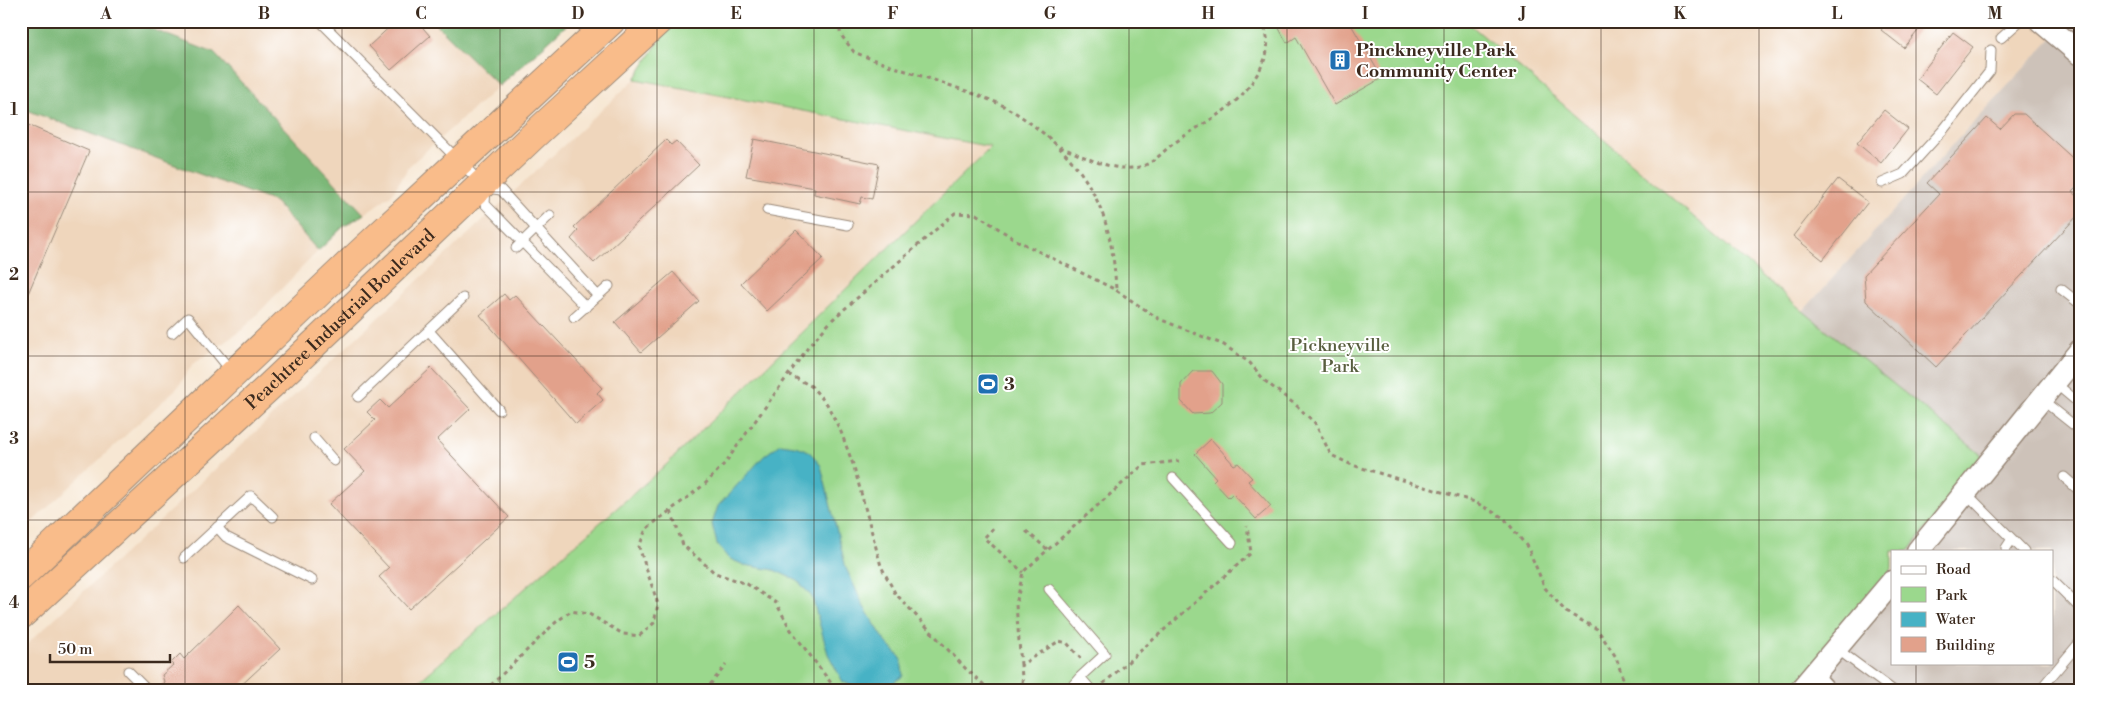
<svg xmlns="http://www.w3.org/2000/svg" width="2101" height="712" viewBox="0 0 2101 712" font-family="'Libre Bodoni',serif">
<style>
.built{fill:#efd6bc}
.industrial{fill:#cdc2b9}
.green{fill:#9bd88d;stroke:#6b8156}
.forest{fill:#7cb878;stroke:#5c714b}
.water{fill:#47b2c5;stroke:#416e72}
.building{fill:#e2a18b}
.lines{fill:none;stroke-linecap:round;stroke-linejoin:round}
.service-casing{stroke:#998878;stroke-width:11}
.tertiary-casing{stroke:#998878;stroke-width:25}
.trunk-casing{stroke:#998878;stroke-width:30}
.path{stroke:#998878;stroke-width:3;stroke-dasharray:4 4;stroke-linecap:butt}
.service{stroke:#fff;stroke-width:9}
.tertiary{stroke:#fff;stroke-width:22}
.trunk{stroke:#f9bc8a;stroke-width:28}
.grid{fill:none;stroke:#3b2a1e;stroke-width:1;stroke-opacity:0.55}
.labels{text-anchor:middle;stroke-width:4;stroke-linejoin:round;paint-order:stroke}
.poi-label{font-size:18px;font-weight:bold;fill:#3b2a1e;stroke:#fff;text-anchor:start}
.street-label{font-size:18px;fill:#3b2a1e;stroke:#fff}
.park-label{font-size:18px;fill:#585e3f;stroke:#fff}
.neatline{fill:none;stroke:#3b2a1e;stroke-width:2}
.grid-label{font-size:16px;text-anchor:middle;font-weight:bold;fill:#3b2a1e}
</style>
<rect width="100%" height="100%" fill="#fff"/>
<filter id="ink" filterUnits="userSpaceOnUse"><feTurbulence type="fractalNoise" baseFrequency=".02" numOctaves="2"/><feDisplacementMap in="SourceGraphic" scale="10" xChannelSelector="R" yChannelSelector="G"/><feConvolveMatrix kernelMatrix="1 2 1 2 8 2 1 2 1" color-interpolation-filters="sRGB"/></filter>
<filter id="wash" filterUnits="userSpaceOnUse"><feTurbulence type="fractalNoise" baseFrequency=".0096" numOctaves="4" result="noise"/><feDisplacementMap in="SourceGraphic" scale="20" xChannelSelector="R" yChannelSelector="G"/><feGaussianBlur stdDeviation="1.12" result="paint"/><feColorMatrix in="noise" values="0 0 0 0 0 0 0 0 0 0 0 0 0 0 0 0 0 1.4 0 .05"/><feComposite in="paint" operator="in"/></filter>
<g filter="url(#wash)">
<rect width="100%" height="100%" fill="#f7e7d3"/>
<path class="built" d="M131,21H433L499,86L410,165L391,195L364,214L214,53Z
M1466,21H2068L1957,140L1803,311Z
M635,79L869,125L991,146L666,465L408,691H21V649L27,644Z
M21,108L275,202L318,251L243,329L192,365L178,387L21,532Z"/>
<path class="industrial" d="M2068,21H2080V691H1791L1843,633L1892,569V663H2052V551H1908L1984,457L1803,311L1957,140Z"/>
<path class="green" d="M672,21H1466L1803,311L1984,457L1908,551H1892V569L1843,633L1791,691H408L666,465L991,147L635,79Z"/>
<path class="forest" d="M21,21H131L214,53L364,214L343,227L318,251L275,202L21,108Z
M433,21H571L499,86Z"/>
<path class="water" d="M780,444C803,447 808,447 821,466L846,568L864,607L886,642L901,658L903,676C881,693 868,691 843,682L828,654L812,597L798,581L774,570L744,565L728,558L717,544L712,524L718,506L764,456Z"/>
<g id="blocks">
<path class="building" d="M396,21H417L430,36L391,70L369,46Z
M1275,21H1349L1382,78L1335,105L1296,37L1287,43Z
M1888,21H1926L1904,48L1881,30Z
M1953,32L1973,47L1936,94L1917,79Z
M1884,110L1908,129L1881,163L1857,143Z
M2014,114H2024L2080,165V184L2072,192L2080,199V213L1936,367L1866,301L1864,275L1939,194L1927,183L1987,118L2000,129Z
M21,122L89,151L21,310Z
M754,139L879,164L872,199L862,197L860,204L814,194L815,188L746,176Z
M666,140L671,145L676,141L699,165L594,263L571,239L578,231L574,227Z
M1838,179L1868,202L1823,260L1793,236Z
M796,230L823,258L767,311L741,283Z
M673,272L699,301L641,352L615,322Z
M504,294L509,300L515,295L602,388L597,393L603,400L576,424L480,315Z
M431,368L470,409L437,440L509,517L409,609L379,577L389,568L329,504L365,471L344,449L375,420L367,412L380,400L388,408Z
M1193,371H1212L1222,384V402L1210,413L1193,414L1181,401V384Z
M1211,439L1234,465L1238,463L1252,478L1248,481L1271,506L1256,519L1233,494L1229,498L1213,481L1216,478L1195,454Z
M239,605L280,649L235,691H155L164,682L162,675L173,665L171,663L180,654L184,659Z"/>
</g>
</g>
<g filter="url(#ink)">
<use href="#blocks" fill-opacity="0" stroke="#998878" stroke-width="1"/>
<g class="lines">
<g class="service-casing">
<path id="service" d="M320,21L486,188L501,190L598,296
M2001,38L2020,21
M1882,183L1903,174L1944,129L1990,71L1991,50
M486,189L485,204L586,307
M767,210L848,225
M516,248L550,215
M2061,289L2080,304
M574,317L609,286
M429,331L499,410
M172,333L188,318L232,372
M2055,383L2080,404
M358,397L463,298
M2041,399L2080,430
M314,438L334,461
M2064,477L2080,491
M1173,478L1232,543
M1965,492L2012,539L2006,548
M217,527L226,537L312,580
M2012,539L2024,551
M184,558L251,496L273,517
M2052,580L2080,608
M1049,589L1105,654L1080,677
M1837,649L1894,691
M128,671L148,691
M1817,673L1833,691
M1068,691L1080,677L1092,691
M2039,691L2080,642"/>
</g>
<g class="tertiary-casing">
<path id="tertiary" d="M2041,21L2080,54
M1918,551L2080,351
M1800,691L1892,582"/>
</g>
<g class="trunk-casing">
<g id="trunk">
<path d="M21,576L354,259L611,21"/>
<path id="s1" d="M21,615L271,385L534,135L658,21"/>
</g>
</g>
<path class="path" d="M838,21L841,35L854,52C900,71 949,83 995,102C1012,109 1028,121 1043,133C1095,176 1113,223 1116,290
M1060,147C1082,155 1107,170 1132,168C1152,167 1159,154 1173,144C1207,119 1238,110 1259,71C1269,54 1271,39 1261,21
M788,374L811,386L827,404L841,432L854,467L881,566L895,593L966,669L991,691
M671,511L683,545L715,573L747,584L776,603L791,630L837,691
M993,528L984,538L1023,572
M1026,531L1047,549
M1021,665L1016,605L1023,572L1143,465L1179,461
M485,691L555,623L571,611L589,614L623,634L639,636L654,623L658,604L639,547L646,529L705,484L725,463L809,346L833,319L955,213L976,214L1016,240L1116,290L1159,319L1224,345L1250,363L1265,381L1297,406L1315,423L1331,455L1352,465L1475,502L1504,518L1528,548L1545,588L1566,612L1597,629L1616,657L1627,691
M705,691L726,665
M1023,691L1021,665L1059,641L1067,643L1082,660
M1106,691L1103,684L1251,553L1247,526"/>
<use href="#service" class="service"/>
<use href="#tertiary" class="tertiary"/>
<use href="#trunk" class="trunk"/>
</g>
</g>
<path class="grid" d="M185,21V691M342,21V691M500,21V691M657,21V691M814,21V691M972,21V691M1129,21V691M1287,21V691M1444,21V691M1601,21V691M1759,21V691M1916,21V551M21,192H2080M21,356H2080M21,520H2080M1916,663V691"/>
<defs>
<g id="building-square" transform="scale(1.125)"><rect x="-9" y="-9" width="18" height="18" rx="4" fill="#1f6fb2" stroke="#fff"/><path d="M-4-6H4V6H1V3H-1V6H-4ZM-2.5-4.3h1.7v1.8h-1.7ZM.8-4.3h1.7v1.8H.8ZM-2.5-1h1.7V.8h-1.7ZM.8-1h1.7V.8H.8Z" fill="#fff"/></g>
<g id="stadium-square" transform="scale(1.125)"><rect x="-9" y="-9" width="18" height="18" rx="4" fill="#1f6fb2" stroke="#fff"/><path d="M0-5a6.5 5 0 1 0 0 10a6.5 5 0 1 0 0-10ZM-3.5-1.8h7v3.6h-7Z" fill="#fff"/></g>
</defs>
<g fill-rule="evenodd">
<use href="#building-square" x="1340" y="60"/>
<use href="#stadium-square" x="988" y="384"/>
<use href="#stadium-square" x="568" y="662"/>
</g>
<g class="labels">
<g class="poi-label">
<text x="1356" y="56">Pinckneyville Park<tspan x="1356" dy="21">Community Center</tspan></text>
<text x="1004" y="390">3</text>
<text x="584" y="668">5</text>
</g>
<g class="street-label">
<text dy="6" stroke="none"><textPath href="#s1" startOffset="435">Peachtree Industrial Boulevard</textPath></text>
</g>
<g class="park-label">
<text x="1340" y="351">Pickneyville<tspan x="1340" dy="21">Park</tspan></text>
</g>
</g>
<rect width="2101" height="712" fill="none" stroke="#fff" stroke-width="55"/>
<rect x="1891" y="550" width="162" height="115" fill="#ffffff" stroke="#b1aaa5"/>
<rect x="1901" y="566" width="25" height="8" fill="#ffffff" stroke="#b1aaa5"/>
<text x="1936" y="574" font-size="15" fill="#3b2a1e">Road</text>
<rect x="1901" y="587" width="25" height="15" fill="#9bd88d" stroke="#b1aaa5"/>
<text x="1936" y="600" font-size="15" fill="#3b2a1e">Park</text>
<rect x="1901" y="612" width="25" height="15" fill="#47b2c5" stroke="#b1aaa5"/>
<text x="1936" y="624" font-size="15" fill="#3b2a1e">Water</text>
<rect x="1901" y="637" width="25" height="15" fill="#e2a18b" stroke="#b1aaa5"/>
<text x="1936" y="650" font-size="15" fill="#3b2a1e">Building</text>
<path d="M50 654v8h120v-8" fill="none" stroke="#3b2a1e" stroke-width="2.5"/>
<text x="58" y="654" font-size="15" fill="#3b2a1e" stroke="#ffffff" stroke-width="4" paint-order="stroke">50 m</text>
<rect x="28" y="28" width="2046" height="656" class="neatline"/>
<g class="grid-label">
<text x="106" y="19">A</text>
<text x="264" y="19">B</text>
<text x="421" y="19">C</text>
<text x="578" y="19">D</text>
<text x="736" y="19">E</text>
<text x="893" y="19">F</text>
<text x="1050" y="19">G</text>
<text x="1208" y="19">H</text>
<text x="1365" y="19">I</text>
<text x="1523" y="19">J</text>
<text x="1680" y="19">K</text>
<text x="1837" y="19">L</text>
<text x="1995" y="19">M</text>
<text x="14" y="115">1</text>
<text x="14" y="280">2</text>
<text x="14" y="444">3</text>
<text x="14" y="608">4</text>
</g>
</svg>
